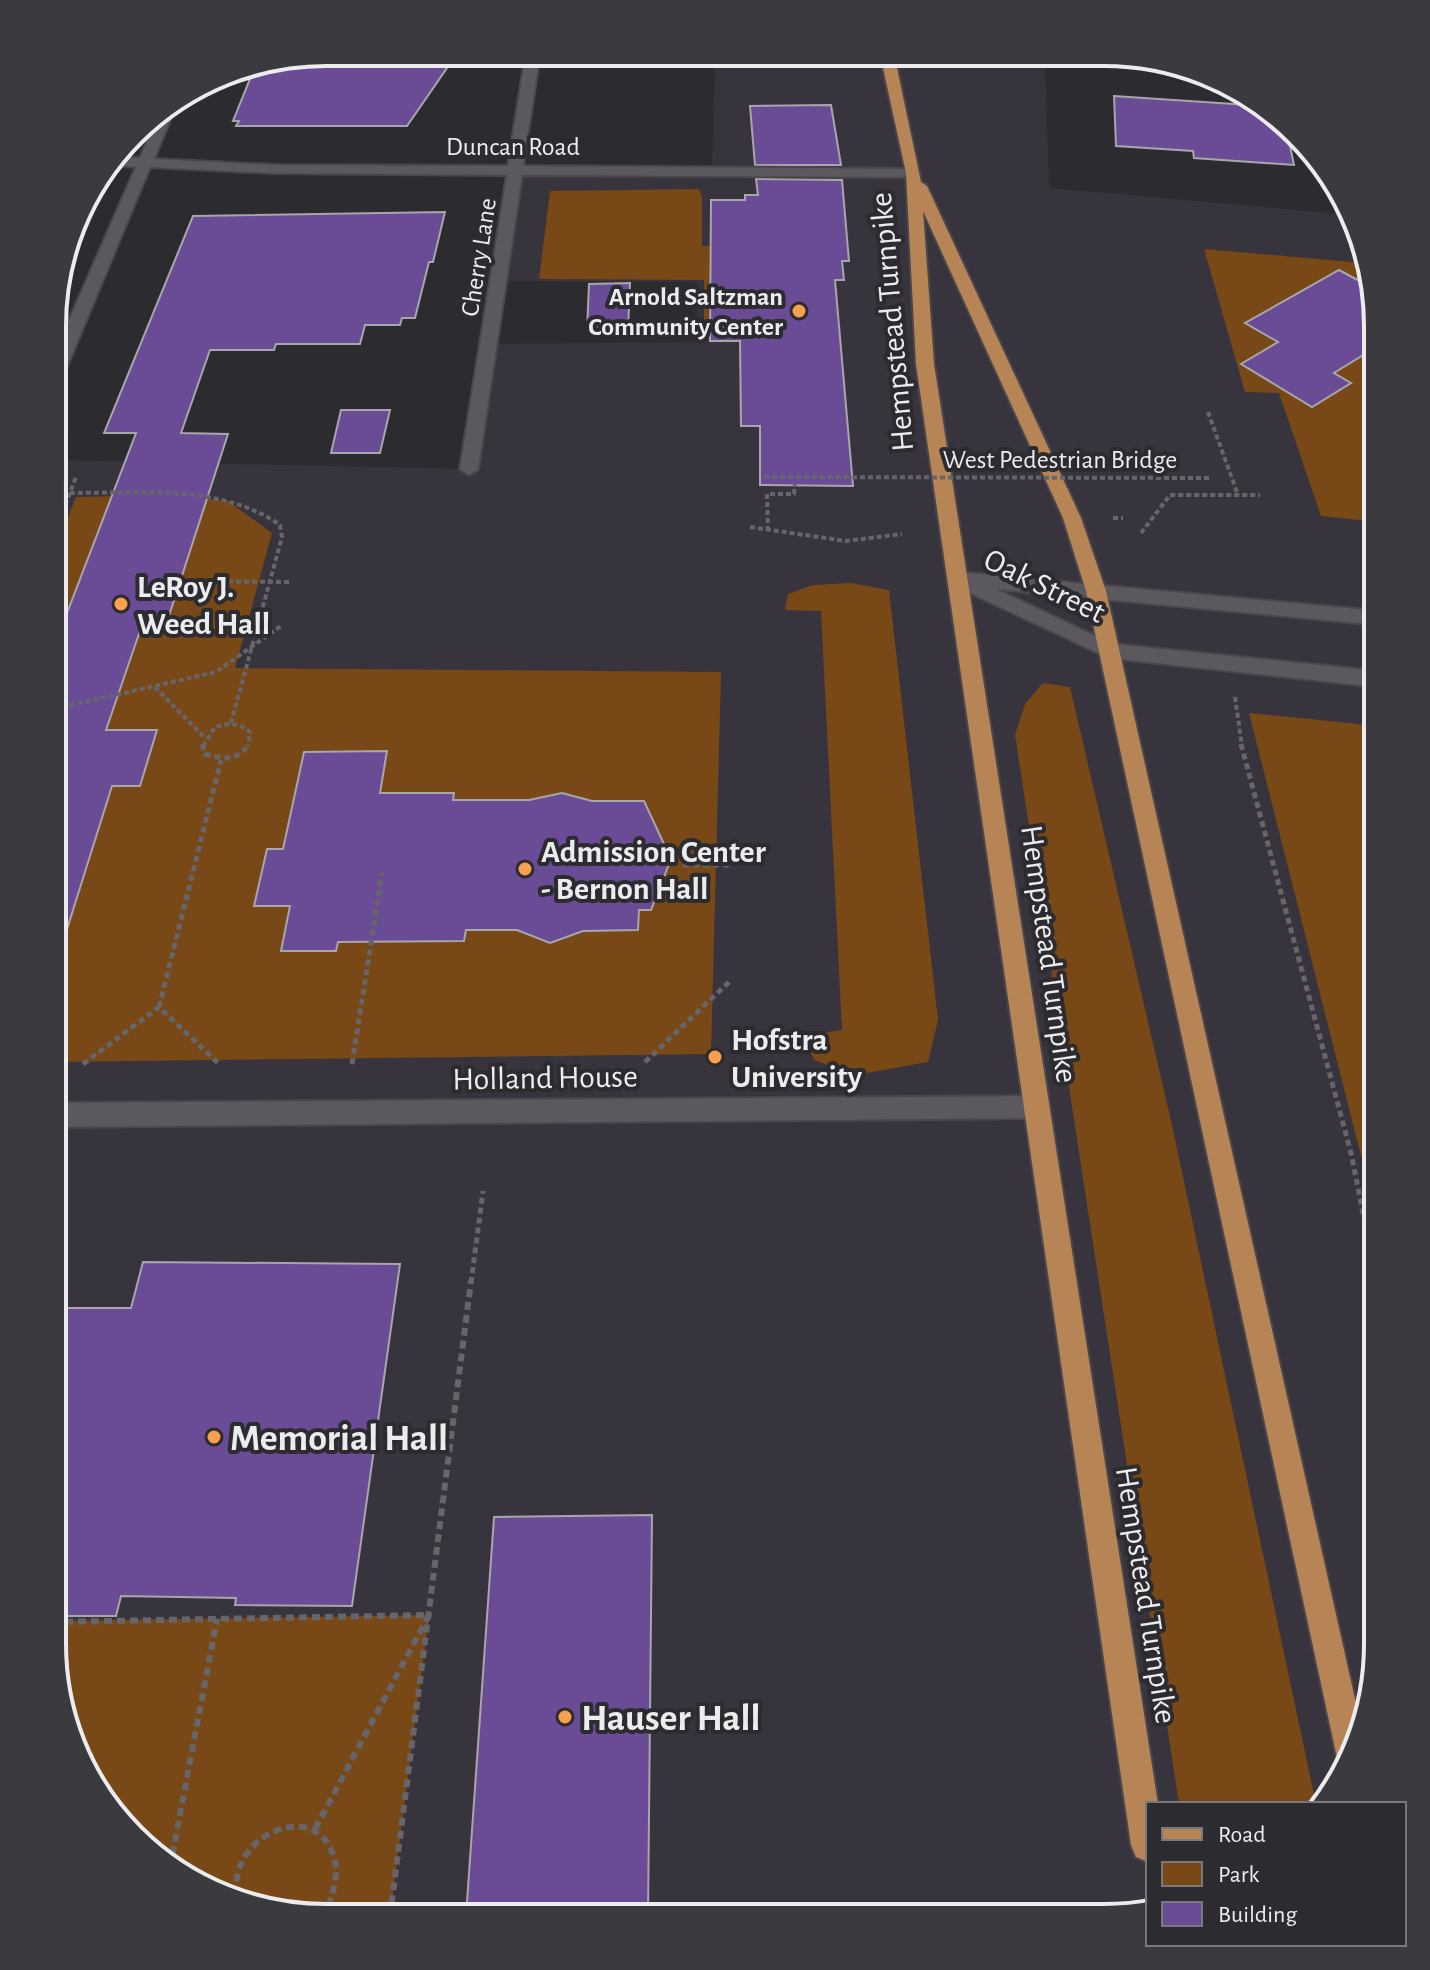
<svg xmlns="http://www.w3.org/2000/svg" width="1430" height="1970" viewBox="0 0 1430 1970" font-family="'Alegreya Sans',sans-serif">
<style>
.built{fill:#37343e}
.green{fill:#784816}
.building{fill:#6a4c96;stroke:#a7a6ab;stroke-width:2}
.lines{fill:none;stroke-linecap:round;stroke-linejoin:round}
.minor-casing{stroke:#49474b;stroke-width:4}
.major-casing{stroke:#49474b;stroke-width:4}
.path-far2{stroke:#666569;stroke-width:4;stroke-dasharray:5 3;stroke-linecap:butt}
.path-far1{stroke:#666569;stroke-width:5;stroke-dasharray:6 4;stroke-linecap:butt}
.path{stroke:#666569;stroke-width:6;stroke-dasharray:8 5;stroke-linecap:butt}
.minor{fill:#5b595e;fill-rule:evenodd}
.major{fill:#b78456;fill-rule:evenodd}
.path-bridge{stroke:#666569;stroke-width:4;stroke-dasharray:5 3;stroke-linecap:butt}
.poi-dot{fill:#f8a04b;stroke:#2c2b2f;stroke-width:3}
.labels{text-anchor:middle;stroke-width:8;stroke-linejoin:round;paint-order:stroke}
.far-street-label{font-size:26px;fill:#ecebee;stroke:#2c2b2f}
.far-poi-label{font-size:26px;font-weight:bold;fill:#ecebee;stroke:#2c2b2f;text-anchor:end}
.street-label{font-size:32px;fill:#ecebee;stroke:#2c2b2f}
.poi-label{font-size:32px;font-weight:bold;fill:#ecebee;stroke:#2c2b2f;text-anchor:start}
.near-poi-label{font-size:38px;font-weight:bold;fill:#ecebee;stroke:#2c2b2f;text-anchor:start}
.rim{fill:none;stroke:#ecebee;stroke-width:4}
</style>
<rect width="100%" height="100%" fill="#2c2b2f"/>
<path class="built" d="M715,53L1045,56L1049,188L1352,215L1378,325L1377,1663L1332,1797L1323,1804H1148V1908L1105,1918L290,1916L173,1872L80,1765L52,1645L54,460L469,469L488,344L697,342V282L498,281L515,169L712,171Z"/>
<path class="green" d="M699,189L702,196V246H714L757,337L704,338V280L539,279L550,191Z
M1204,249L1363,263L1378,325V522L1321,516L1279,393L1245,392Z
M161,495L228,501L272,533L235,668L721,672L711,1054L53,1062L54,552L76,497Z
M851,583L889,590L938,1020L928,1062L856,1075L814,1060L804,1036L842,1030L821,611L785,610L788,594L813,585Z
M1043,683L1070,687L1172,1125L1316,1804H1179L1015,735L1025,704Z
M1249,713L1378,726V1223Z
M429,1615L390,1916H290L173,1872L80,1765L52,1645V1621Z"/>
<path class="building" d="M326,52H458L407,126H236L239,121H233L256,64Z
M1114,96L1264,106L1271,108L1286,127L1294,165L1194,158L1193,151L1116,146Z
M831,105L841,165H755L750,106Z
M756,179L842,180L849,261H842L844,280H835L853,486L760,485V426H741L740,341H710L711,200H745V195H758Z
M445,212L433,262H429L415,318H402L400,325H365L360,344H276L274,350H210L181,433L228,434L165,628H141L106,730H157L140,786H112L63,942L53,941L54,647L136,433H104L193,216Z
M1339,270L1369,286L1378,324V346L1334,373L1351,383L1312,407L1241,364L1278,342L1245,323Z
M630,283L628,331H587L589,284Z
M341,410H390L380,453H331Z
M387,751L380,793H454L453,800H529L562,793L592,801H644L671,859L651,910H639L638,930L583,931L550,943L517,930H466L464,941L338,942L336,951H281L290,906H254L267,849H283L304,752Z
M143,1262L400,1264L352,1606L235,1605L236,1598L121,1596L116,1616H52L53,1308H131Z
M652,1515L648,1917L466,1916L494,1517Z"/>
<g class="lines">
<g class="minor-casing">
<path id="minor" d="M526,53H540L523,166L913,169L920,173L913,177L522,175L478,469L469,475L460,469L507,175L273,173L150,167L63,376L54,381V355L136,167L109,165L115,157L140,158L160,112L174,103L176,106L154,159L273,165L508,166Z
M821,53L849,54H850L843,58Z
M999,54L1152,59L1169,66L1006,58Z
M958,572L1378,611V625L996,589L1112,644L1378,671V687L1109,658L951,584L948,579L951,574Z
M1037,1096L1046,1099L1050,1107L1046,1115L1037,1118L53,1127V1103Z"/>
</g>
<g class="major-casing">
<path id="major" d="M880,54H894L921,182L927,186L1081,518L1106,591L1359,1717L1344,1760L1337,1758L1086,591L1063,518L923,211L934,364L1158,1804H1148V1862L1136,1857L1131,1845L916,364L906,173Z"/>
</g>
<path class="path-far2" d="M1208,412L1238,495
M70,493C138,493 222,484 280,525L282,537L231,723
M1113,518H1123
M750,527L846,541L902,534
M768,531L767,494H794L795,484
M1141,533L1170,495H1260
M54,535L76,477
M180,581L291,582
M155,687L204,737
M1235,697L1242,746
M54,709L216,672L281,626
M203,746L215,727C230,723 237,722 250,732L248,746"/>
<path class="path-far1" d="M202,744L205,754C223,759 237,762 249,744
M1241,744L1351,1153L1377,1283
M683,865H729
M159,1007L221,760
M645,1062L730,981
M83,1064L159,1007L219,1064
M352,1064L382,873
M471,1283L483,1191"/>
<path class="path" d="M1377,1281L1378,1287
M52,1622L429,1615L315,1829
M170,1867L217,1619
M233,1894C236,1883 238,1868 244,1858C263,1825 317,1810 333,1854C341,1875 331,1897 325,1916
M390,1916L471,1281"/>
<use href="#minor" class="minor"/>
<use href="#major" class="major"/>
<path class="path-bridge" d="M764,477L1211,478"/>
</g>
<g class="poi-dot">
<circle cx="799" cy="311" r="8"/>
<circle cx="121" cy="604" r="8"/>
<circle cx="525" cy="869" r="8"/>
<circle cx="715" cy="1057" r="8"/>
<circle cx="214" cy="1437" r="8"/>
<circle cx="565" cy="1717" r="8"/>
</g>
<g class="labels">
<g class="far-street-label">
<text x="513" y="155">Duncan Road</text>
<text transform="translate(478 257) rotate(-81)" y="9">Cherry Lane</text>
<text x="1060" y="468">West Pedestrian Bridge</text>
</g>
<g class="far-poi-label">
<text x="783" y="305">Arnold Saltzman<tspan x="783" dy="30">Community Center</tspan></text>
</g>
<g class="street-label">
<text transform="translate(891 322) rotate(-95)" y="11">Hempstead Turnpike</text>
<text transform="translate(1045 585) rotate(26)" y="11">Oak Street</text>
<text transform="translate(1050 954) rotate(82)" y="11">Hempstead Turnpike</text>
<text transform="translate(545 1077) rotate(-1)" y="11">Holland House</text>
<text transform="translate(1147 1595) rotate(81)" y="11">Hempstead Turnpike</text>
</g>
<g class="poi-label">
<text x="137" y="597">LeRoy J.<tspan x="137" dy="37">Weed Hall</tspan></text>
<text x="541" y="862">Admission Center<tspan x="541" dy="37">- Bernon Hall</tspan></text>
<text x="731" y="1050">Hofstra<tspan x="731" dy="37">University</tspan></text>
</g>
<g class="near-poi-label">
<text x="230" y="1450">Memorial Hall</text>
<text x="581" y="1730">Hauser Hall</text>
</g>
</g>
<path d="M0 0H1430V1970H0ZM326 66H1104A260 260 0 0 1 1364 326V1644A260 260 0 0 1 1104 1904H326A260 260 0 0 1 66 1644V326A260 260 0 0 1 326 66Z" fill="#3b3a3e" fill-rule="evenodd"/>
<path class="rim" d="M326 66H1104A260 260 0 0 1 1364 326V1644A260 260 0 0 1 1104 1904H326A260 260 0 0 1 66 1644V326A260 260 0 0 1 326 66Z"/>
<rect x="1146" y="1802" width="260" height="144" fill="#2c2b2f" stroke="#79787b" stroke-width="2"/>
<rect x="1162" y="1828" width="40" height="12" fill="#b78456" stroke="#79787b" stroke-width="2"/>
<text x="1218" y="1842" font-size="24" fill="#ecebee">Road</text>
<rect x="1162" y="1862" width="40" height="24" fill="#784816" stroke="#79787b" stroke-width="2"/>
<text x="1218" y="1882" font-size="24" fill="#ecebee">Park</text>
<rect x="1162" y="1902" width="40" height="24" fill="#6a4c96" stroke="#79787b" stroke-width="2"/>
<text x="1218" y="1922" font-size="24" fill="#ecebee">Building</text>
</svg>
